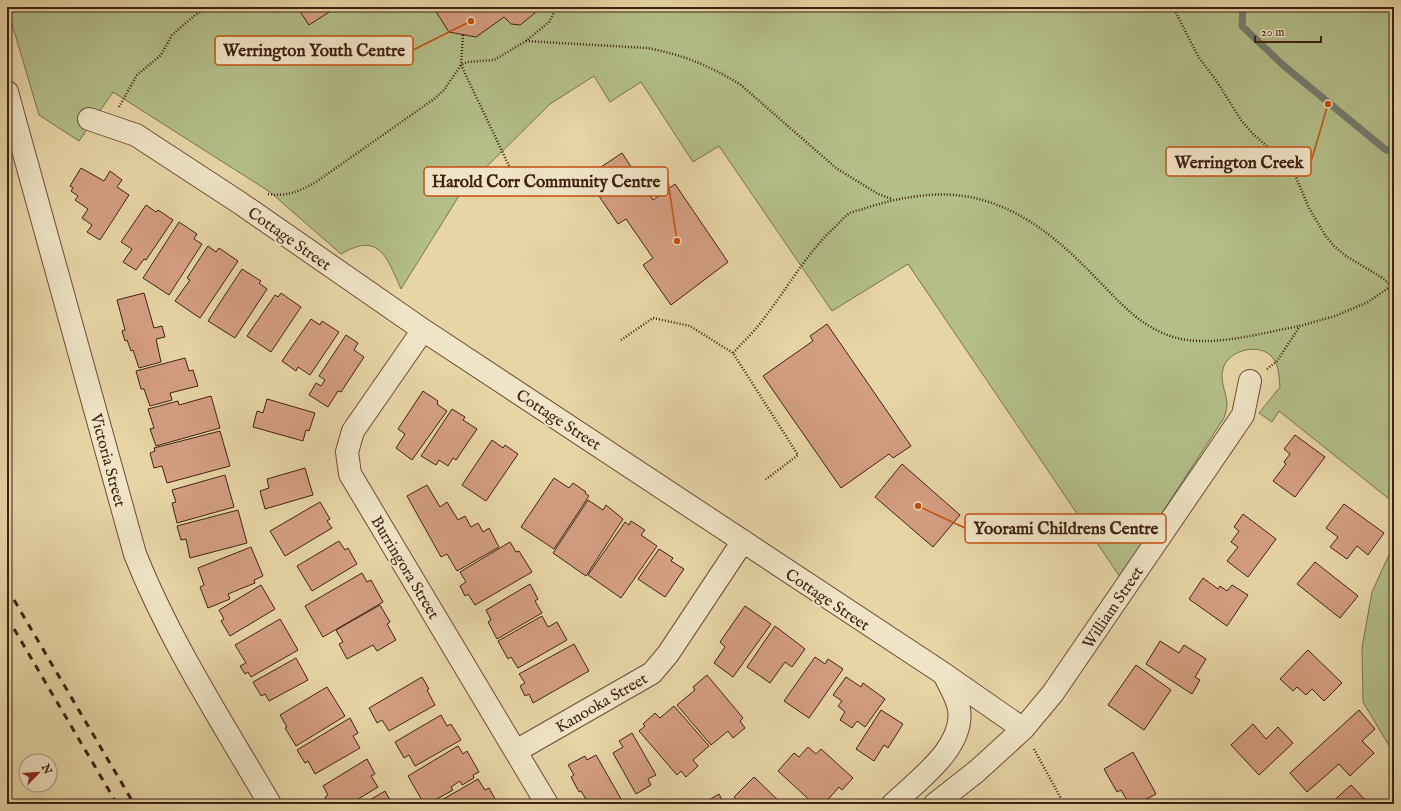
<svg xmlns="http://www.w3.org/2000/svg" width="1401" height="811" viewBox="0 0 1401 811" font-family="'IM FELL English',serif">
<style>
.green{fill:#b3be89;stroke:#7a704e}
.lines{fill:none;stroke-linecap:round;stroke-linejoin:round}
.stream{stroke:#747c6e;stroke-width:7}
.building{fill:#d49e82;stroke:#402114}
.minor-casing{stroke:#6a4e38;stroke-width:24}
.path{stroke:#402114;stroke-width:2.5;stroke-dasharray:1 2;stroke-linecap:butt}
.minor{stroke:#efe4c5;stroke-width:22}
.rail{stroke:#402114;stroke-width:3;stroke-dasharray:7 7;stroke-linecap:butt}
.labels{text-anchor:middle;stroke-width:4;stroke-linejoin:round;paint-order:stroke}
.street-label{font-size:16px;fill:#402114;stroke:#efe4c5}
.leader{fill:none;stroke:#c64e0e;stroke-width:1.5}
.callout-dot{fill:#c64e0e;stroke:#efe4c5;stroke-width:1.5}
.callout{fill:#efe4c5;stroke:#c64e0e;stroke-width:1.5}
.callout-label{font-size:17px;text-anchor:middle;font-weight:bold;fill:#402114}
</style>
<rect width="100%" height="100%" fill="#e7d5a6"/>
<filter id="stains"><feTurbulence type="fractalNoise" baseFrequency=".005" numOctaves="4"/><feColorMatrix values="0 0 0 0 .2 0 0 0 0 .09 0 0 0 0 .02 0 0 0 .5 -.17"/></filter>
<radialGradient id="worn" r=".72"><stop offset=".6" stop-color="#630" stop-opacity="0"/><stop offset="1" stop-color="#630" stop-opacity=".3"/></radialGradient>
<path class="green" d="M7,7H1394V503L1279,411L1272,422L1259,413L1280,387C1279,377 1279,364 1272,357C1260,343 1231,349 1224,366C1218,379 1227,393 1227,405C1227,409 1225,414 1224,418L1120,577L908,264L832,311L719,146L693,162L641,82L610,102L594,76L550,104L462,191L401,289C387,258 380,231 341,254L270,192L113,92L79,141L39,115Z
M1394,544V754L1363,702L1362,648L1372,592Z"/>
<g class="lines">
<path class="stream" d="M1243,7L1242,26L1283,65L1386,150L1394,151"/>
</g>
<path class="building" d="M297,7H337L309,25Z
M433,7H536L535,13L520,25L511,24L504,17L476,37L449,32Z
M622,153L653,200L675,184L728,262L671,305L643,265L653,258L626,219L618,224L586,177Z
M81,168L104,181L110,171L122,180L117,187L129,195L100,240L87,232L92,225L82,218L88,209L75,200L78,196L71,191L73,188L70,186Z
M146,205L156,212L158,210L173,220L146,260L144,259L136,270L123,262L132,249L121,242Z
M179,222L197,234L194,239L202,244L169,295L143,278Z
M208,246L216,252L219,248L238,261L200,318L175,301L190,280L187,278Z
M242,269L261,281L259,283L267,289L235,338L208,321Z
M144,293L154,328L162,326L165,337L156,339L161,362L139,368L133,350L131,351L127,340L125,341L122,331L125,330L117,300Z
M281,293L301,307L271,352L247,336L275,295L278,297Z
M311,319L320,325L322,321L339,332L310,375L298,367L296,371L282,361Z
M827,324L911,446L893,458L889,454L841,488L763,376L813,341L810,336Z
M346,335L358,343L354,350L364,357L341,392L338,391L328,407L309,395L316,383L321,386L325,380L319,376Z
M185,358L189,371L193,370L198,386L170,393L172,400L150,406L144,389H141L136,371Z
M423,391L438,401L437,404L447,411L412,460L396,448L405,434L398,429Z
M211,396L220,428L156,446L150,429L154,428L148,409L178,401L179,405Z
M267,399L315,413L309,431L306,430L303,441L253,427L257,411L263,413Z
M452,409L465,417L463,420L477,429L456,460L453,458L448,466L439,460L436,465L421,456Z
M220,431L230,466L167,483L162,466L154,468L150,453L155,451L154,448Z
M1295,435L1325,457L1295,497L1273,481L1286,464L1284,462L1290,454L1284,449Z
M492,440L503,448L505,445L518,454L486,501L462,485Z
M902,464L960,515L933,547L875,497Z
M305,468L313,495L265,509L260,491L269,488L267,479Z
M225,475L234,507L177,523L172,503L176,502L172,490Z
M554,478L569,488L573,483L586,492L585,493L589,496L554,549L521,527Z
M427,485L440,507L447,502L458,520L465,516L471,527L478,523L483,532L489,528L499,547L457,571L447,554L441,557L407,496Z
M588,500L603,510L606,505L623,519L586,576L553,553Z
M320,502L330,519L327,521L332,528L285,556L270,531Z
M1344,504L1384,533L1368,555L1357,546L1347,559L1330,547L1338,537L1326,528Z
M238,510L247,543L190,558L186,539L181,540L177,526Z
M1243,514L1276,539L1248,577L1227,561L1238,547L1231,542L1239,531L1234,527Z
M631,521L645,530L641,535L657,546L621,598L588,575L625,522L629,525Z
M339,541L345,550L348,548L357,564L312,591L297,566Z
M510,542L516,552L519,551L532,572L475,605L468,594L465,596L460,586L466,582L460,572Z
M251,547L263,576L254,580L255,583L228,594L230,599L208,608L200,587L204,585L198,568Z
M659,549L673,558L671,561L684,569L665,597L638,579Z
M1315,562L1358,596L1340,618L1297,584Z
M362,573L367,582L371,580L383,602L323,637L305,606Z
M1203,578L1218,589L1220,586L1227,591L1232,585L1248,595L1227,626L1189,599Z
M530,584L538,599L535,601L542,613L497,639L488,622L491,620L486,610Z
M261,585L275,609L230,636L221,621L224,619L219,610Z
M380,605L390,622L387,624L396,640L377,651L373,645L347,659L339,644L343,642L336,630Z
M745,606L771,624L733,677L714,663L725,647L720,642Z
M542,616L548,627L557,622L567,640L518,668L511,657L508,659L498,641Z
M280,619L298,650L251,677L248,672L245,674L240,666L246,663L235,645Z
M775,626L805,649L792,667L785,662L770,683L747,667Z
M1160,641L1179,653L1184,645L1206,659L1195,677L1200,680L1192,694L1146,664Z
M574,644L589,671L533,703L529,694L525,696L520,686L525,683L519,674Z
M1308,650L1342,683L1324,701L1312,689L1306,695L1297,687L1293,691L1280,679Z
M815,657L825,664L828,659L843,669L809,718L784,701Z
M296,658L308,680L269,701L265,694L261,696L253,682Z
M1136,665L1171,690L1144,730L1108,705Z
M707,675L743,718L740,721L745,728L733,738L728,731L711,745L677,705L695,690L693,687Z
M422,677L429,689L427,690L435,705L389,731L382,720L377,723L369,708Z
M846,677L861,687L863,683L885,699L865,727L857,721L852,728L840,720L845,712L838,706L842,701L833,695Z
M327,687L345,716L296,746L285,728L287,727L280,715Z
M674,706L709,746L693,760L698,766L686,777L681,771L677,775L639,731L645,726L643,724L655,713L660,718Z
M881,710L903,724L888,748L884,745L874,761L856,749Z
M1359,710L1375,729L1362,741L1374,753L1350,776L1339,764L1307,792L1290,773Z
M441,715L447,726L451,724L461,740L415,766L409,755L404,758L395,742Z
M350,718L358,733L353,736L360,748L315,774L308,761L305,763L297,750Z
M1253,724L1266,739L1278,727L1293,743L1259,775L1231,745Z
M632,733L656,775L648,779L651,785L636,794L613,753L623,747L619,741Z
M458,746L463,754L467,751L479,772L473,775L474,778L462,785L460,781L451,787L453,790L428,804H424L408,776Z
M808,747L816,754L821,749L853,778L842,790L839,787L824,804H814L778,771L794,753L799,757Z
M1133,752L1156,794L1137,804H1129L1121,790L1117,792L1104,769Z
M596,755L624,804H589L581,791L579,792L571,777L574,775L568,765L585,756L587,760Z
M367,759L375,774L371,776L378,787L350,804H328L325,797L328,795L323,786Z
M754,777L782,804H741L734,797Z
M478,779L485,790L489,788L498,804H435Z
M1351,785L1368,803L1330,804Z
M385,791L392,804H363Z
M719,794L724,804H702Z"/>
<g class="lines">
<g class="minor-casing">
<path id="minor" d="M7,92L135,554C170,642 222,722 270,804
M89,119L136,135L240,203L423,330L944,674L1023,729
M423,330L353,431L347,452L350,474L547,804
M516,751L652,673L668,654L743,541
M893,804C918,780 965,747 959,709C957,697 949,685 944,674
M935,804L977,771L1023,729L1053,693L1243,415L1250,381"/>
</g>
<path class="path" d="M1173,7L1199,58L1216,80L1241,120L1253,134L1292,168L1309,208L1325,235L1334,246L1346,256L1381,277L1394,288
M463,35L461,65L522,193
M526,41L647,48C681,54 711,66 741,85L836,168L878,194L892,199
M119,107L137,75L161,55L172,35L195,15L209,7
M268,194C287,197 300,191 316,182L434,99L444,90L461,65L467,62L494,60L526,41L549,22L557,7
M621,340L653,318L690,326L733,353L798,455L765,480
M733,353C744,341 756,330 765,317C789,286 807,252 837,225C841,221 845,216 850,213C854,211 861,210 866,208C884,202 901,198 920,196C992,186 1046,226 1093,275C1115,297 1135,322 1165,334C1204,351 1259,333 1300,326
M1267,369L1277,361L1300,326L1335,316L1368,302L1394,284
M1034,749L1064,804"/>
<use href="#minor" class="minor"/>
<path class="rail" d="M7,588L134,804
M7,617L117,804"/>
</g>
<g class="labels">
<g class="street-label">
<text transform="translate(290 238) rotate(35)" y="6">Cottage Street</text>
<text transform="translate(559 419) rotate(33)" y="6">Cottage Street</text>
<text transform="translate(109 460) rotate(75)" y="6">Victoria Street</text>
<text transform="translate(406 567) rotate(59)" y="6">Burringora Street</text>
<text transform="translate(828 599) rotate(34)" y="6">Cottage Street</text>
<text transform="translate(1112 607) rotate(-56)" y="6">William Street</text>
<text transform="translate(601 702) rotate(-30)" y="6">Kanooka Street</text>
</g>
</g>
<path class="leader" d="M471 21L413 50M1328 104L1311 162M677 241L668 181M918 506L965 528"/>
<g class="callout-dot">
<circle cx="471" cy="21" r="4"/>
<circle cx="1328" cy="104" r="4"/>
<circle cx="677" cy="241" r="4"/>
<circle cx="918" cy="506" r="4"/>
</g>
<g class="callout">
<rect x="215" y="36" width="198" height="29" rx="4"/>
<rect x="1166" y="147" width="145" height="29" rx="4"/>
<rect x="424" y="167" width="244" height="29" rx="4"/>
<rect x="965" y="514" width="201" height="29" rx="4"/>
</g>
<g class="callout-label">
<text x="314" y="56">Werrington Youth Centre</text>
<text x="1239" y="168">Werrington Creek</text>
<text x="546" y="187">Harold Corr Community Centre</text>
<text x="1066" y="534">Yoorami Childrens Centre</text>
</g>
<rect width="1401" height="811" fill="none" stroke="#e7d5a6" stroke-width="24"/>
<rect x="8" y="8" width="1385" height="795" fill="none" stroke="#402114" stroke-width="2"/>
<rect x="12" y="12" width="1377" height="787" fill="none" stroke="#402114"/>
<g transform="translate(38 773) rotate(65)"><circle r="19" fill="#efe4c5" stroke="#a9967e"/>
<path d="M0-3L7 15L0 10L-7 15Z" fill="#8f2418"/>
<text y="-6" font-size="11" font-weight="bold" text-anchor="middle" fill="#402114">N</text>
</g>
<path d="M1255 36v6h66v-6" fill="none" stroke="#402114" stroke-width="2"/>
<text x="1261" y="36" font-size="12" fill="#402114" stroke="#efe4c5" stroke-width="3" paint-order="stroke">20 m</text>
<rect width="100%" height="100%" filter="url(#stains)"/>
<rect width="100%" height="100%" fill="url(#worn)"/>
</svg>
